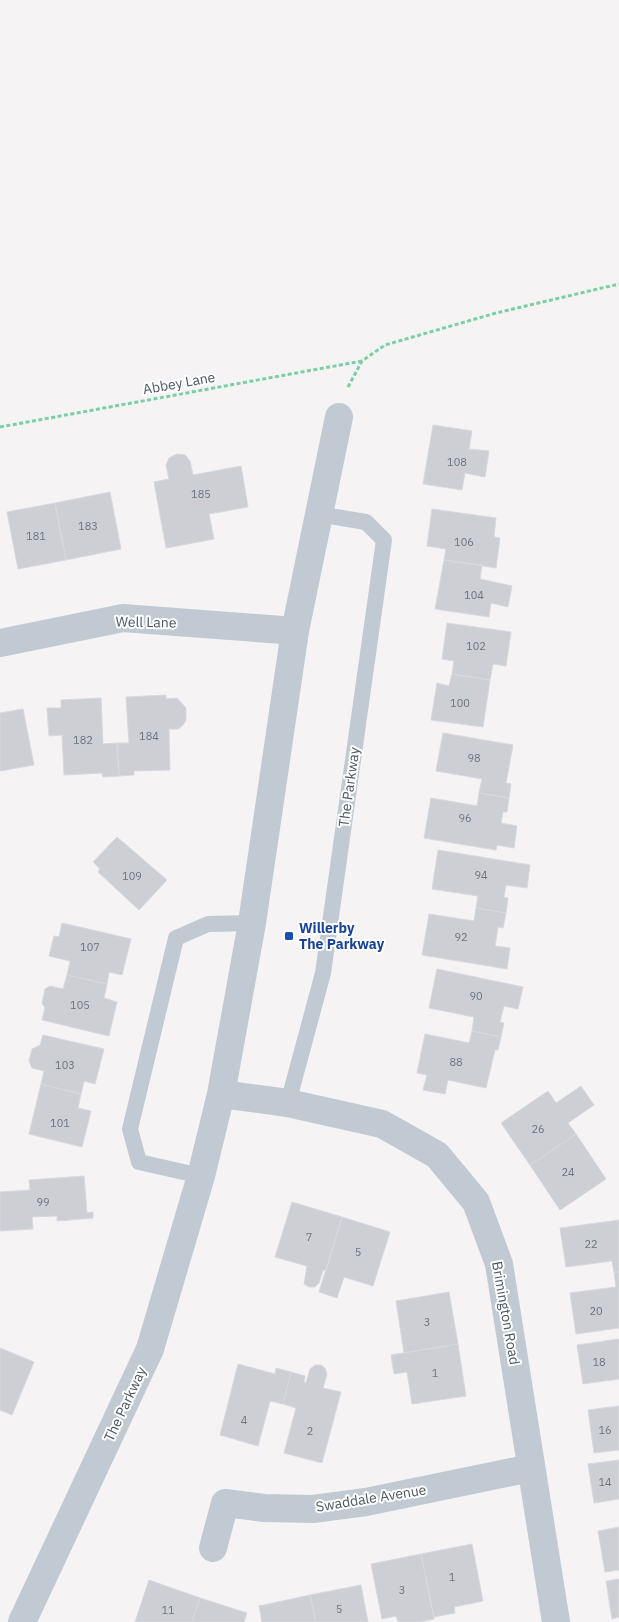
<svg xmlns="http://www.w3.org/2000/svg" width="619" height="1622" viewBox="0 0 619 1622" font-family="'IBM Plex Sans',sans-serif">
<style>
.building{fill:#cdcfd5;stroke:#d7d9de}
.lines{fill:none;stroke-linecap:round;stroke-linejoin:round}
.path{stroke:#7ad0a6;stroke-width:3;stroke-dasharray:4 2.5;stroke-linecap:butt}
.service{stroke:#c1cad2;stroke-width:16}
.minor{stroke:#c1cad2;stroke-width:28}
.transit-dot{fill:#1a4fb4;stroke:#fff;stroke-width:2}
.labels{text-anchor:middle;stroke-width:4;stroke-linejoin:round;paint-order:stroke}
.number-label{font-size:11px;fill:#6b747e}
.street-label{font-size:14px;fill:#4a5661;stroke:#fff}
.transit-label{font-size:14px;font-weight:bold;fill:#164399;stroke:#fff;text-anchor:start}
</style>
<rect width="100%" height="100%" fill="#f5f3f3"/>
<path class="building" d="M433,425L472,431L469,449L489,451L485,477L465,473L462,490L423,484Z
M177,454L185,455L190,461L193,475L241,466L248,507L209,514L214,539L166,548L154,482L169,479L166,465L169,458Z
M110,492L121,549L66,560L55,503Z
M55,503L66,560L18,569L7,512Z
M432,509L496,518L494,537L500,538L496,568L444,560L446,549L427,546Z
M444,560L482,565L480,579L512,586L508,607L491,603L489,617L435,609Z
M447,623L511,632L506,666L493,664L490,680L452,674L454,661L442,659Z
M452,674L490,680L483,727L431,720L437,683L449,686Z
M166,695V699L177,698L186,708V720L183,725L178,729H169L170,770L134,771V775L119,776L117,743H129L126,697Z
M101,698L103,744L117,743L119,776L103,777L102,773L64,775L62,735L49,736L47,708H61V700Z
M23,709L34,765L0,771V713Z
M443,733L513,745L506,783L511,784L509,798L479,793L482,779L436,771Z
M479,793L509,798L507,812H503L501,823L517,826L514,848L497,845L496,850L424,838L431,798L477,806Z
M117,837L167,880L139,910L98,872L100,869L93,862Z
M438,850L530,865L527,888L506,885L504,897L508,898L506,913L476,908L478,896L432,889Z
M476,908L506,913L503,928L498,927L495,946L510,948L507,969L422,955L429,914L474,921Z
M62,923L131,939L122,975L109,972L107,984L67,975L70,961L49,956L54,936L59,937Z
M437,969L523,987L518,1009L504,1006L500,1022L504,1023L501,1037L472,1031L474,1017L429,1008Z
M67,975L107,984L104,998L117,1002L109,1036L42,1020L45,1008L42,1003L45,989L50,986L63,989Z
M472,1031L501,1037L498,1050H495L486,1088L448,1080L445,1094L423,1090L427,1075L417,1073L425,1034L469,1043Z
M43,1035L104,1049L95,1084L84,1081L81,1094L41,1084L44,1071L32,1068L29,1061L32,1049L40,1045Z
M41,1084L81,1094L78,1108L91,1111L82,1147L29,1134Z
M581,1086L594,1105L568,1123L576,1134L530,1165L501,1123L548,1091L556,1103Z
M576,1134L606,1179L560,1210L530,1165Z
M84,1176L87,1213L93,1212V1218L57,1221V1216L32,1217L33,1229L0,1231V1192L30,1190L29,1180Z
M292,1202L342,1217L326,1271L323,1270L319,1283L315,1287H309L304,1284L307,1266L275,1257Z
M342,1217L390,1232L373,1286L344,1277L337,1298L319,1292Z
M619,1220V1272H614L612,1261L566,1267L560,1228Z
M614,1272H619V1328L576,1334L570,1293L616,1287Z
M449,1292L458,1344L404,1353L396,1301Z
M619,1339V1379L583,1384L577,1345Z
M458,1344L466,1396L412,1404L407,1372L394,1374L391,1355Z
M0,1348L34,1362L12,1415L0,1410Z
M238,1364L275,1374L276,1368L291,1372L283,1404L270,1401L258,1446L220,1435Z
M315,1365H321L325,1368L327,1374L323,1388L341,1392L322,1463L284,1453L296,1408L283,1404L291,1372L305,1376L304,1382L306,1383L310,1369Z
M619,1406V1450L594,1453L588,1410Z
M619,1460V1499L594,1503L588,1464Z
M619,1527V1570L605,1572L598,1531Z
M472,1544L483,1601L454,1607L455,1613L434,1617L421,1554Z
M421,1554L434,1619L420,1622H398L396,1616L382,1619L371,1564Z
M619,1579V1617L612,1619L606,1581Z
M149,1580L200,1598L192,1622H135Z
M361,1585L368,1622H316L310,1595Z
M310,1595L316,1622H262L259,1606Z
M200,1598L247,1613L244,1622H192Z"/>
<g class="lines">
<path class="path" d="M348,387L362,361L385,345L496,313L619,284
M0,427L362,361"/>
<path class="service" d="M288,1103L323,973L384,540L366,522L318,514
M201,1176L139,1162L130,1129L176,938L208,924L252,923"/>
<path class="minor" d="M0,643L123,618L295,631
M221,1094L288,1103L382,1124L437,1155L476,1202L499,1264L556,1622
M213,1548L225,1503L264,1508L313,1509L366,1502L531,1468
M22,1622L150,1349L201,1176L221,1094L252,923L295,631L339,417"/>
</g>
<rect class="transit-dot" x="284" y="931" width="10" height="10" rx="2.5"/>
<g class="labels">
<g class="number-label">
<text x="457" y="466">108</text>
<text x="201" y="498">185</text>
<text x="88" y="530">183</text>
<text x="36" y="540">181</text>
<text x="464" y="546">106</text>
<text x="474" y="599">104</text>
<text x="476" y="650">102</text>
<text x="460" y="707">100</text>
<text x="149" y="740">184</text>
<text x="83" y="744">182</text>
<text x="474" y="762">98</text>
<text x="465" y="822">96</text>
<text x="481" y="879">94</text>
<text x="132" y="880">109</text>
<text x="461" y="941">92</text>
<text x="90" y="951">107</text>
<text x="476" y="1000">90</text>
<text x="80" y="1009">105</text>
<text x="456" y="1066">88</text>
<text x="65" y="1069">103</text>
<text x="60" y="1127">101</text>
<text x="538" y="1133">26</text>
<text x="568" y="1176">24</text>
<text x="43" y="1206">99</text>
<text x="309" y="1241">7</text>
<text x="591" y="1248">22</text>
<text x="358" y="1256">5</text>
<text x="596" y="1315">20</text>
<text x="427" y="1326">3</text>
<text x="599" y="1366">18</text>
<text x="435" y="1377">1</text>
<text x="244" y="1424">4</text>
<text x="605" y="1434">16</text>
<text x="310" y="1435">2</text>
<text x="605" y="1486">14</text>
<text x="452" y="1581">1</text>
<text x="402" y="1594">3</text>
<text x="339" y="1613">5</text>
<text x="168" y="1614">11</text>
</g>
<g class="street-label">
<text transform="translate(179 383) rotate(-10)" y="5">Abbey Lane</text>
<text transform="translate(146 622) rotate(1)" y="5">Well Lane</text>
<text transform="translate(349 787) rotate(-82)" y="5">The Parkway</text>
<text transform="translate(506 1313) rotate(80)" y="5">Brimington Road</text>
<text transform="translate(125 1404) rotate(-65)" y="5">The Parkway</text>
<text transform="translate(371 1498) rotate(-9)" y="5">Swaddale Avenue</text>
</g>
<g class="transit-label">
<text x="299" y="933">Willerby<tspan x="299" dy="16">The Parkway</tspan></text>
</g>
</g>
</svg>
